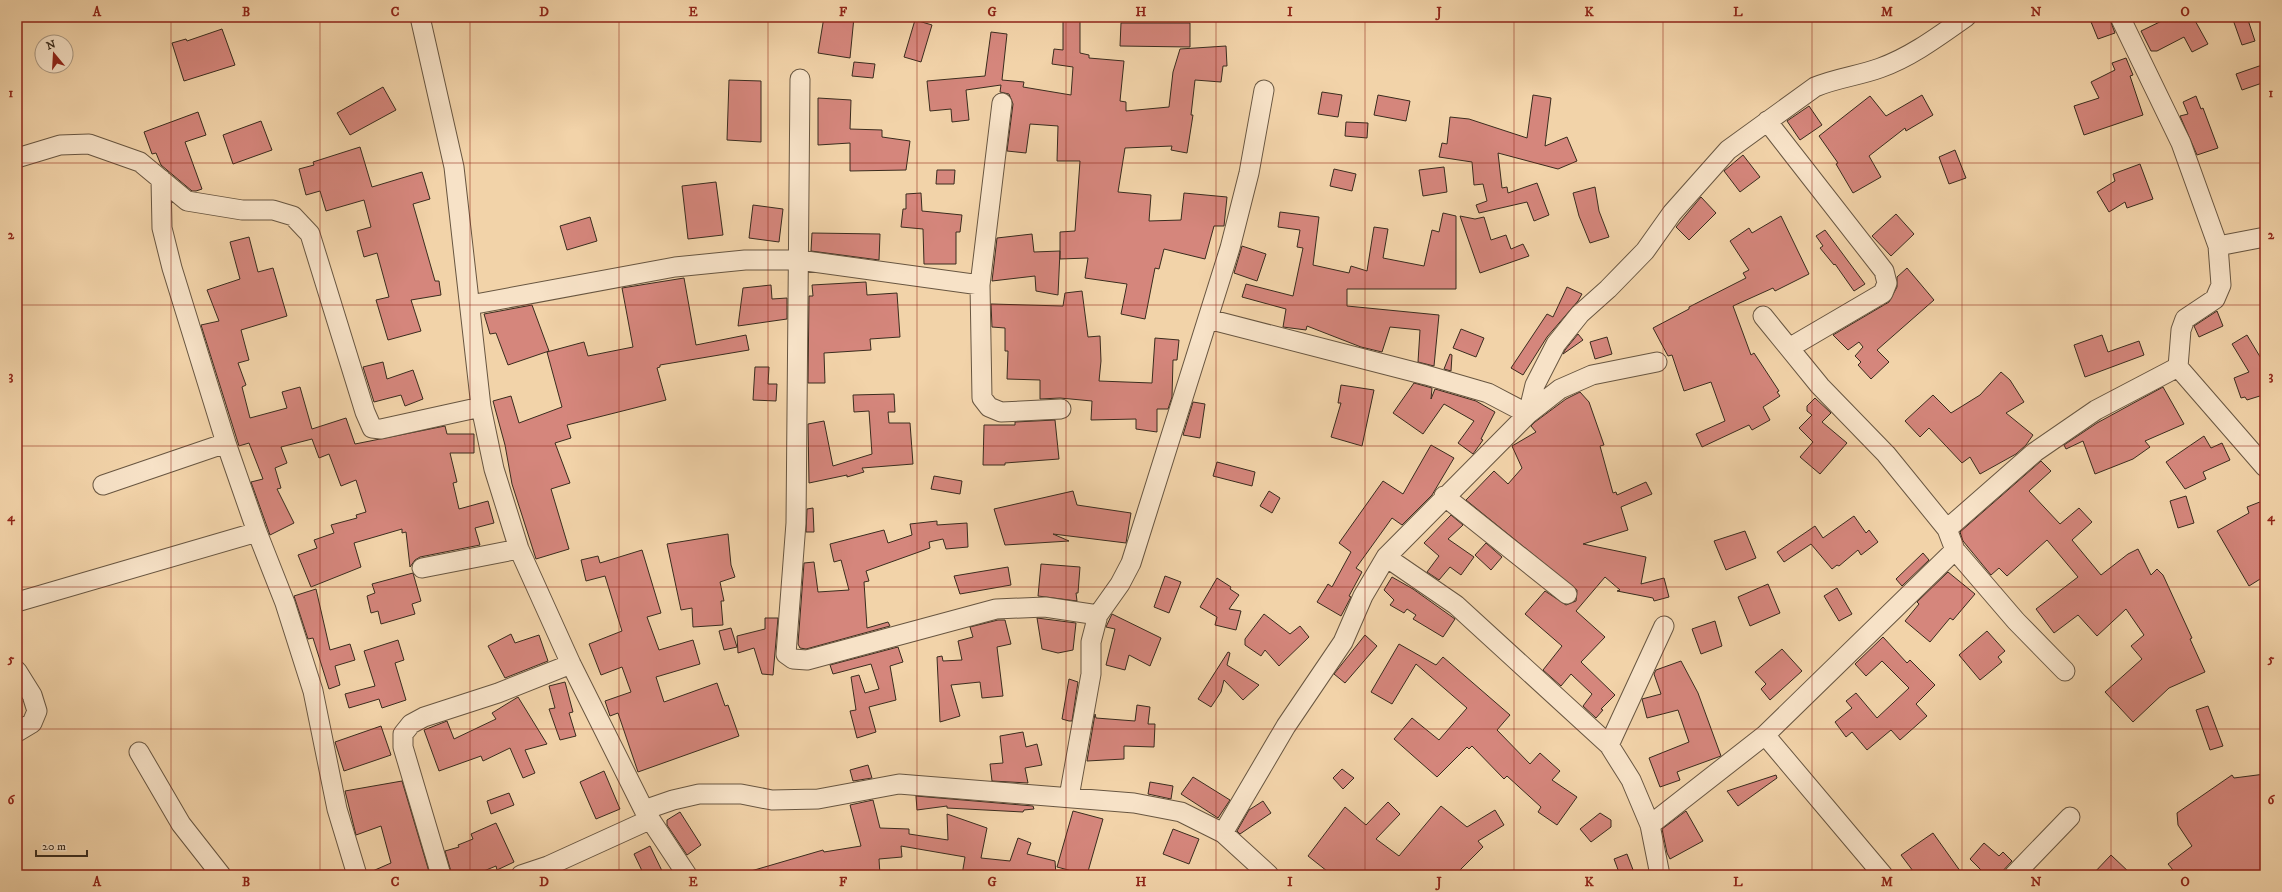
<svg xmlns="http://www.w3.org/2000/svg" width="2282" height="892" viewBox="0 0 2282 892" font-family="'IM FELL DW Pica',serif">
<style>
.building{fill:#d5867c;stroke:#3a2c1e}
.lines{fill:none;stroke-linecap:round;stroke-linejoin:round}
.street-casing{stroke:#685641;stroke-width:21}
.street{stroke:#f7e2c7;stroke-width:19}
.grid{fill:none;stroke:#8f2418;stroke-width:1;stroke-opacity:0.55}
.neatline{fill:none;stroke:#8f2418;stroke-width:1.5}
.grid-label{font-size:13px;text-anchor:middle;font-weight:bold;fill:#8f2418}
</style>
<rect width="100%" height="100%" fill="#f2d3a9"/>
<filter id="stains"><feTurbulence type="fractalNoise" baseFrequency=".005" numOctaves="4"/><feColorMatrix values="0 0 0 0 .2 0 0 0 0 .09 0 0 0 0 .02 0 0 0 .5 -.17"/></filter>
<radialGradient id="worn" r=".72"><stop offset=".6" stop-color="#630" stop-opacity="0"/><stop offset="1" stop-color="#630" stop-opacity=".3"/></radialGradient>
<path class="building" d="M824,17H854L850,58L818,53Z
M1063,17H1080V53L1089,55V58L1124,61L1120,101L1126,102V111L1169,107L1173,72L1180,49L1226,46L1227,66H1223L1221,82L1195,80L1191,115H1193L1187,153L1171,150L1172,146L1125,148L1118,192L1151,195L1149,221L1181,220L1184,193L1227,197L1224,226H1214L1205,259L1164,249L1159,269L1155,268L1145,319L1121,314L1127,284L1085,278L1088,258L1060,259V232L1075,231L1080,161H1057L1058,126L1030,124L1026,153L1007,151L1013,104L1009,94L1000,92L1001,85L966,90L969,120L952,122L951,109L930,111L927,81L985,76L991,32L1007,34L1002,80L1024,82L1023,87L1071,95L1073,67L1052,64L1054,49L1063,50Z
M2089,17H2109L2115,33L2098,39Z
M2170,17H2193L2208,44L2192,52L2184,37L2157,51H2151L2141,31Z
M2232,17H2247L2255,41L2242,45Z
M915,20L932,25L921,62L904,57Z
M1121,23H1190V47L1120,46Z
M222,29L235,65L184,81L172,43L186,39L187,41Z
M2126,58L2133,75L2130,76L2143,115L2084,135L2074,106L2099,98L2091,82L2115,70L2112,63Z
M854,62L875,64L873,78L852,76Z
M2265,64V82L2242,90L2236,74Z
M729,80L761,81V142L727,140Z
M383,87L396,110L350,135L337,113Z
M1322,92L1342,95L1338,117L1318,114Z
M1378,95L1410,101L1406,121L1374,115Z
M1533,95L1551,98L1545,146L1567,137L1577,161L1558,169L1498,153L1502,188L1507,187L1508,193L1537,183L1549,215L1534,221L1527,202L1479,213L1476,205L1487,201L1483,184L1474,185L1472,162L1439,157L1442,143L1447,144L1450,117L1469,119L1527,138Z
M1922,95L1933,115L1906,131L1905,128L1869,156L1881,177L1853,193L1836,164L1838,163L1819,136L1870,96L1886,116Z
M2196,96L2201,109L2203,108L2218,148L2197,155L2180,116L2188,114L2183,102Z
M818,98L851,100L850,129L882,130V137L910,141L906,170L850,171V143L818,145Z
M1809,106L1822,125L1800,140L1787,121Z
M198,112L206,135L185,142L202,189L196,191H192L161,165L156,153L152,154L144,132Z
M261,121L272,150L233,164L223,135Z
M1346,122L1368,123L1367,138L1345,136Z
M360,147L372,187L422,172L430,199L413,204L435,281H439L441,295L411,300L421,331L388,340L376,300L389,297L377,253L364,257L357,231L371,227L364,200L326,211L320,191L306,195L299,169L314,165L313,162Z
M1955,150L1966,178L1949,184L1939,157Z
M1743,155L1760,177L1740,192L1724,171Z
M2140,164L2153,199L2127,208L2125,202L2109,212L2097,192L2115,181L2113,174Z
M1444,167L1447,192L1423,196L1419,170Z
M1334,169L1356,174L1352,191L1330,186Z
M937,170H955L954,184H936Z
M716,182L723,235L688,239L682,186Z
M1595,187L1599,211L1609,237L1590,243L1579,216L1573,193Z
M921,193L922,211L962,215L960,232H956V264H924L923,229L901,227L903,209H906V194Z
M1701,197L1716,213L1689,240L1676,227Z
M753,205L783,209L779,242L749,238Z
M1280,212L1319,217L1313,265L1349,273L1351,266L1367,271L1374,227L1388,229L1383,258L1424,266L1432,230L1439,232L1443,213L1456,216V289H1347V306L1439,315L1434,366L1418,362L1420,330L1390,327L1382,352L1361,347L1307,326L1306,330L1283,327L1286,309L1242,297L1246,284L1293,296L1303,248L1297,247L1300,230L1278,227Z
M1896,214L1914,234L1891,256L1872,236Z
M1460,216L1475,219L1484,217L1491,240L1506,235L1511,249L1523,244L1529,256L1480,273Z
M1781,216L1809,274L1775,291L1773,288L1733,306L1751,355L1754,353L1779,391L1777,392L1780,396L1763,407L1770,420L1752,430L1749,425L1702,447L1696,434L1725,421L1711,382L1684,391L1672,355L1668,356L1653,328L1689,309V307L1746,278L1743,273L1749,270L1730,241L1749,228L1752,233Z
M590,217L597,241L567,250L560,226Z
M1825,230L1865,284L1854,291L1835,264L1834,265L1820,248L1823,246L1816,236Z
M812,233L880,234L879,260L811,251Z
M1032,234L1034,252L1060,251L1058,295L1036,291L1035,276L992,281L997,238Z
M249,237L258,272L273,268L287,316L241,330L249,360L238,363L246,385L242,387L250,418L287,408L282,392L300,387L312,429L346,418L355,444L445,426L447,434H474V453H450L457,482L453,483L459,509L488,501L494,523L475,528L480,545L420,557L415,560L410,567L406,532L402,533V529L354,543L361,567L311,587L298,555L317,548L314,540L334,533L331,525L357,518L356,515L366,512L356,480L341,486L329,454L319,458L312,439L281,447L287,463L275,468L281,488L277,489L294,523L270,535L251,482L263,479L249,443L239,446L201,325L219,321L207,290L240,279L230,242Z
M1242,246L1266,254L1257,281L1234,273Z
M1907,268L1934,300L1877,350L1889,362L1871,379L1858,365L1861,362L1855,356L1863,347L1859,342L1848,350L1833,335L1889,302L1897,287V277Z
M684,278L696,345L746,335L749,350L660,365V367L657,368L666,400L567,425L571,438L555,443L570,483L551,489L569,549L536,559L512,484L505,445L493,401L511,396L519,423L562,407L547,352L584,342L588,356L633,347L622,288Z
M866,282L867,295L897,293L900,337L870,339L871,350L824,353L825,383H808L809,296H813L812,285Z
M771,285L772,299L787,298V319L738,326L743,288Z
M1567,287L1582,294L1578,301L1547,337L1523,375L1511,368L1547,314L1553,317Z
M1082,291L1088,337L1100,336L1101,361L1099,381L1152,383L1155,338L1179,340L1177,360H1173L1172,397L1168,409H1157V432L1136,429V419L1091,420L1092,401L1060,398L1040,399V380L1007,379L1008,351H1005V328L992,327L991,304L1063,306L1065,293Z
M532,305L549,351L508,365L496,333L490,334L484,314Z
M2217,311L2223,326L2199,337L2194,326Z
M1461,329L1484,338L1476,357L1453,348Z
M1578,334L1583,340L1563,354L1565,350Z
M2102,335L2108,352L2139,341L2144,355L2085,377L2074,345Z
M2247,335L2265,365V398L2263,395L2247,400L2245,397L2241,398L2234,378L2249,372L2232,344Z
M1607,337L1612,354L1595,359L1590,342Z
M1450,354L1452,355L1451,371L1444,369Z
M383,362L387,379L413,370L423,399L405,406L401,395L374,402L363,367Z
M755,367H769L768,384H777L776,401L753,400Z
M2001,372L2010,380L2024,402L2006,413L2033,435L2026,445L2016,454L1980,474L1970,457L1962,463L1929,428L1920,437L1905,421L1933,395L1951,413L1980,395Z
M1414,383L1432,388L1431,399L1435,389L1476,401L1495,412L1481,439L1483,440L1473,454L1458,443L1474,421L1444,404L1423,434L1393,413Z
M1341,385L1374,390L1362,446L1331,437L1341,403H1338Z
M2163,387L2184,424L2145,441L2150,447L2133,459L2095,474L2083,441L2066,449L2064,445L2097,423Z
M1580,392L1589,402L1604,445L1600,446L1613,493L1616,492L1617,495L1646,482L1652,494L1621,507L1628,530L1583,544L1646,557L1641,584L1664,578L1669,597L1654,601L1653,598L1617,591L1620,590L1605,577L1576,611L1605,637L1581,662L1615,695L1601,709L1603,710L1596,718L1583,706L1592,694L1571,674L1561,686L1543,670L1562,646L1525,614L1545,591L1566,605L1576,601L1577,590L1466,500L1494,471L1508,484L1522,468L1512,446L1536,432L1531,426L1535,422L1566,399Z
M894,394L895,412H888L889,423H910L913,464L862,468L864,472L847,477V475L809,483L808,424L824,421L833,466L872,454L869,411L854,412L853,395Z
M1815,398L1831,413L1822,422L1847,443L1820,474L1800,457L1813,442L1799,428L1812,415L1807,411V406Z
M1193,402L1205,404L1200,438L1183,435Z
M1055,420L1059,459L1005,463V465H983L984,425H1015V422Z
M2204,436L2211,448L2222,443L2230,460L2203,472L2206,479L2185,489L2166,462Z
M1431,445L1454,458L1432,495L1402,525L1392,518L1356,568L1362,572L1349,596L1351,597L1341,616L1317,602L1328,584L1332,587L1351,552L1339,543L1383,481L1403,494Z
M2041,461L2051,471L2029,491L2060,524L2079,508L2092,522L2072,540L2101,575L2128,554L2138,549L2151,575L2157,569L2163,575L2192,638L2190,639L2205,672L2169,688L2133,722L2105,692L2142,659L2131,646L2144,635L2126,609L2097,636L2078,615L2054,633L2036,609L2078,577L2047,540L2007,576L1999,568L1991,575L1963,541L1960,532Z
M1217,462L1255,472L1252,486L1213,476Z
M934,476L962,481L960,494L931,489Z
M1073,491L1077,505L1131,513L1126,543L1053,534L1069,541L1005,545L994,509Z
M1269,491L1280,498L1272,513L1260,506Z
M2186,496L2194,523L2178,528L2170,501Z
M2265,500V576L2249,586L2217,531L2249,513L2247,507Z
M813,508L814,532H806L807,509Z
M1451,515L1463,525L1448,539L1474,557L1461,575L1450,567L1439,580L1427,572L1439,556L1424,543Z
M1854,516L1866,533L1869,530L1878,542L1861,555L1858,550L1839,566L1837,565L1832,569L1811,544L1784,562L1777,552L1815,526L1823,538Z
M937,521V525L967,523L968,547L946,549L943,539L929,542L930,548L866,571L869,581L864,582L867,628L888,622L890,626L806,649L800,648L798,644L804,563L814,562L818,592L849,590L841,560L834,562L830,544L884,530L888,543L912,535L910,524Z
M1745,531L1756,558L1726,570L1714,541Z
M728,534L731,565L735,577L720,582L724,601H721L723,625L693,627L692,608L681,610L667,544Z
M1486,543L1502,557L1491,570L1475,555Z
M642,550L661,613L647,617L659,650L693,640L700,664L656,677L664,702L717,683L725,706L728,705L739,736L638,772L618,713L610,716L605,701L631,692L622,667L601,675L589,644L622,631L605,576L586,581L581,560L598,556L600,563Z
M1923,553L1929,560L1902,586L1896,579Z
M1041,564L1080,567L1078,593H1076L1077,601L1038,596Z
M1008,567L1011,585L960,594L954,576Z
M1948,572L1975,594L1953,620L1950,618L1930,642L1905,621L1919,604L1917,602Z
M413,573L421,601L412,604L415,614L381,624L378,611L371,613L367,596L375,593L372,584Z
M1165,576L1181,582L1169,613L1154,607Z
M1392,577L1413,589L1455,619L1443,637L1413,619L1416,615L1407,609L1404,613L1390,605L1394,600L1384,590Z
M1217,578L1231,587L1230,589L1239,595L1229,609L1241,611L1236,630L1215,625L1217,617L1200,607Z
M1768,584L1780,613L1750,626L1738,597Z
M1837,588L1852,614L1839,621L1824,596Z
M316,589L330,650L350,644L355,660L335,666L340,685L329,689L313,638L308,639L294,596Z
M1112,614L1161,638L1150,666L1129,655L1125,670L1106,665L1115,629L1106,627Z
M1264,614L1290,634L1300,626L1309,637L1279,666L1265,650L1261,656L1245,645V639Z
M765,618H778L773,675L762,674L754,648L738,653L737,636L765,629Z
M1037,618L1076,623L1073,650L1058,653L1042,649Z
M998,620H1005L1011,644L997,647L1003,696L982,698L980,682L951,685L960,716L940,722L937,657L942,656L943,661L962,660L958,641L973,637L970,627Z
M1715,621L1722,646L1701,654L1692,629Z
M731,628L737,647L724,650L719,631Z
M1987,631L2005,651L1998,657L2002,662L1980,680L1959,655Z
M511,634L515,643L539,635L548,661L505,678L488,646Z
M1365,635L1377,646L1345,683L1334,674Z
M1883,637L1907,663L1910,660L1935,685L1916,704L1927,716L1900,740L1891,730L1867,750L1852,732L1846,737L1835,722L1852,708L1846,701L1856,693L1877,718L1909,688L1882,661L1866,676L1855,664Z
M398,640L404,660L395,663L406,700L382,708L379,699L349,708L345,694L375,686L364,651Z
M1399,644L1436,665L1443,657L1510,715L1497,730L1530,764L1540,753L1560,771L1552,780L1577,797L1557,825L1538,812L1541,807L1507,776L1504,779L1472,746L1469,749L1467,747L1437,777L1394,739L1412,718L1439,740L1467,708L1416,664L1392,704L1371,692Z
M898,647L903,662L890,666L896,700L869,707L876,732L857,738L850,711L856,710L851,677L859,675L865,693L879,689L871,664L833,674L830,665Z
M1782,649L1802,671L1770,700L1761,689L1766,684L1755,672Z
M1228,652L1230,653L1227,665L1259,685L1243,700L1224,680L1221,692L1211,707L1198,699Z
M1681,661L1698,693L1721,756L1677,772L1680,780L1660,787L1649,758L1689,742L1678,710L1647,718L1642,699L1661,694L1654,674L1656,670Z
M1069,679L1078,682L1072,721H1069L1062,719Z
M565,682L573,712L569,713L576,736L560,740L549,709L555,708L549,686Z
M518,697L547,744L525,750L535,773L523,778L510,748L483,761L481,756L439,771L424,730L447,721L454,739L496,719L492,713Z
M1137,705L1150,707L1148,724H1155L1154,747L1124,746V759L1087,761L1095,714L1096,718L1135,721Z
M2208,706L2223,746L2210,750L2196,710Z
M381,726L391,755L344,771L335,742Z
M1023,732L1026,747L1037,744L1042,765L1025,768L1028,783L992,781L990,764L1003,763L1000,736Z
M868,765L872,778L853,781L850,770Z
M1342,769L1354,778L1343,789L1333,778Z
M604,771L620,809L596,819L580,782Z
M2265,774V867L2253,875H2177L2168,864L2192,846L2178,825L2177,813L2232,775L2234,778Z
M1776,775L1777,778L1738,806L1727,791Z
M1193,777L1230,800L1218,818L1181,794Z
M402,781L430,875H368V873L391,863L381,826L356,835L345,791Z
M1150,782L1173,786L1171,799L1148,794Z
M509,793L514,805L491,814L487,801Z
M916,796L1033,806L1034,809L1024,810L1023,812L947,808V806L917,810Z
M873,800L880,828L909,829V834L948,840L947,814L987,828L981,858L1010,861L1018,838L1031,843L1027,854L1055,861L1056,875H962L965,857L901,846L902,857L879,859L880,875H751V871L823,850L824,852L861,846L850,805Z
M1263,801L1271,813L1240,834L1237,831L1249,810Z
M1388,802L1400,814L1376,839L1399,856L1441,806L1467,827L1495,810L1504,825L1478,841L1483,847L1455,875H1332L1308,856L1345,807L1366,825Z
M1073,811L1103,819L1087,875L1057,867Z
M1686,811L1703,841L1670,859L1667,853L1662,829Z
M680,812L701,845L687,855L667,825V820Z
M1600,813L1611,820V827L1591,842L1580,829Z
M496,823L514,862L497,870L496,866L474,875H452L445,851L459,847L458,845L473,839L471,834Z
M1173,829L1199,839L1189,864L1163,854Z
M1933,833L1963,875H1916L1901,855Z
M1984,843L1999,856L2003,852L2012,861L1999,875H1986L1970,859Z
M650,846L664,875H644L634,854Z
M1627,854L1635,875H1620L1614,859Z
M2111,855L2132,875H2092Z"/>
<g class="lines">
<g class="street-casing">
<path id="street" d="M420,17L454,167L481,407L494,469L519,549L571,664L644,810L687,875
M2120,17L2181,143L2218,246L2221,285L2215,299L2185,319L2181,330L2178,367L2265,467
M800,79L796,523L786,654L793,659L807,660L996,609L1045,607L1098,615
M1002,103L980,285L982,398L989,407L1001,412L1061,409
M1767,121L1884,271L1887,283L1883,293L1789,348
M17,158L60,145L89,144L140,162L187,201L242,210H273L293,216L310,234L365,412L372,428L381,429L481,407
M161,179L162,228L172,268L226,443L257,532L285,603L313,691L337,809L357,875
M2218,246L2265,237
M470,305L675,267L745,260H799L980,285
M1763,316L1820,386L1886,454L1947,529L1955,550L2016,621L2065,671
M1208,319L1426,375L1488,393L1528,414
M1528,414L1535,385L1556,344L1580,314L1608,289L1645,251L1672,213L1728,150L1815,87C1836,78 1858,76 1880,68C1911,57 1939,36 1966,17
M103,485L226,443
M1444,496L1567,594
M1947,529L2035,452L2096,410L2178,367
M1386,557L1456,605L1609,745L1631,780L1650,825L1660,875
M422,568L519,549
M17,602L257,532
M17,671L32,695L37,711L32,723L17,732
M1765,735L1883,875
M1609,745L1664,626
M139,752L181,824L221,875
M1069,797L1091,674V642L1098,615L1120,584L1131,563L1230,248L1249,173L1264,90
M644,810L673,800L699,794H741L772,800L818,799L899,784L1134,803L1181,812L1223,833L1269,875
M1650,825L1765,735L1955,550
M1223,833L1286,726L1343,642L1363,596L1386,557L1528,414L1560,389L1592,375L1657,362
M441,875L403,747V734L411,724L424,717L498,693L571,664
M521,875L548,866L649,820
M2014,875L2070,817"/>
</g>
<use href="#street" class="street"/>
</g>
<path class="grid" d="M171,17V875M320,17V875M470,17V875M619,17V875M768,17V875M917,17V875M1066,17V875M1216,17V875M1365,17V875M1514,17V875M1663,17V875M1812,17V875M1962,17V875M2111,17V875M17,163H2265M17,305H2265M17,446H2265M17,587H2265M17,729H2265"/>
<rect width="2282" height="892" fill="none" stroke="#f2d3a9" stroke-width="44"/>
<g transform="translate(54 54) rotate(342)"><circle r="19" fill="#f7e2c7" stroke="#ab9983"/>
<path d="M0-3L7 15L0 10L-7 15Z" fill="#8f2418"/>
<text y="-6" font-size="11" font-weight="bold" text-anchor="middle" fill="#3a2c1e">N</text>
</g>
<path d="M36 850v6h51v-6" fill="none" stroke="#3a2c1e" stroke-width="2"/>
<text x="42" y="850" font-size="12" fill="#3a2c1e" stroke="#f7e2c7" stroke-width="3" paint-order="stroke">20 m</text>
<rect x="22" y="22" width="2238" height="848" class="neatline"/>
<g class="grid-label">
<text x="97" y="16">A</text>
<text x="246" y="16">B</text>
<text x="395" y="16">C</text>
<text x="544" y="16">D</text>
<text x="693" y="16">E</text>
<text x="843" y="16">F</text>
<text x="992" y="16">G</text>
<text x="1141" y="16">H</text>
<text x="1290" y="16">I</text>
<text x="1439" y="16">J</text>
<text x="1589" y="16">K</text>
<text x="1738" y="16">L</text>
<text x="1887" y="16">M</text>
<text x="2036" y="16">N</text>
<text x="2185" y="16">O</text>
<text x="11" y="97">1</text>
<text x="2271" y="97">1</text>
<text x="11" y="239">2</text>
<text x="2271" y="239">2</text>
<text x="11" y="380">3</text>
<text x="2271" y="380">3</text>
<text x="11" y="521">4</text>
<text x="2271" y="521">4</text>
<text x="11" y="663">5</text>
<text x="2271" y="663">5</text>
<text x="11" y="804">6</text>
<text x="2271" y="804">6</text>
<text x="97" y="886">A</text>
<text x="246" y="886">B</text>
<text x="395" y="886">C</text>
<text x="544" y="886">D</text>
<text x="693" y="886">E</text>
<text x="843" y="886">F</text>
<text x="992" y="886">G</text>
<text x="1141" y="886">H</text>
<text x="1290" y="886">I</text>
<text x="1439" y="886">J</text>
<text x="1589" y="886">K</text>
<text x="1738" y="886">L</text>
<text x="1887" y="886">M</text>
<text x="2036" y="886">N</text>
<text x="2185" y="886">O</text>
</g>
<rect width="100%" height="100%" filter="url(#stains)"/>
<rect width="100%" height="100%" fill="url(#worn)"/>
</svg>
